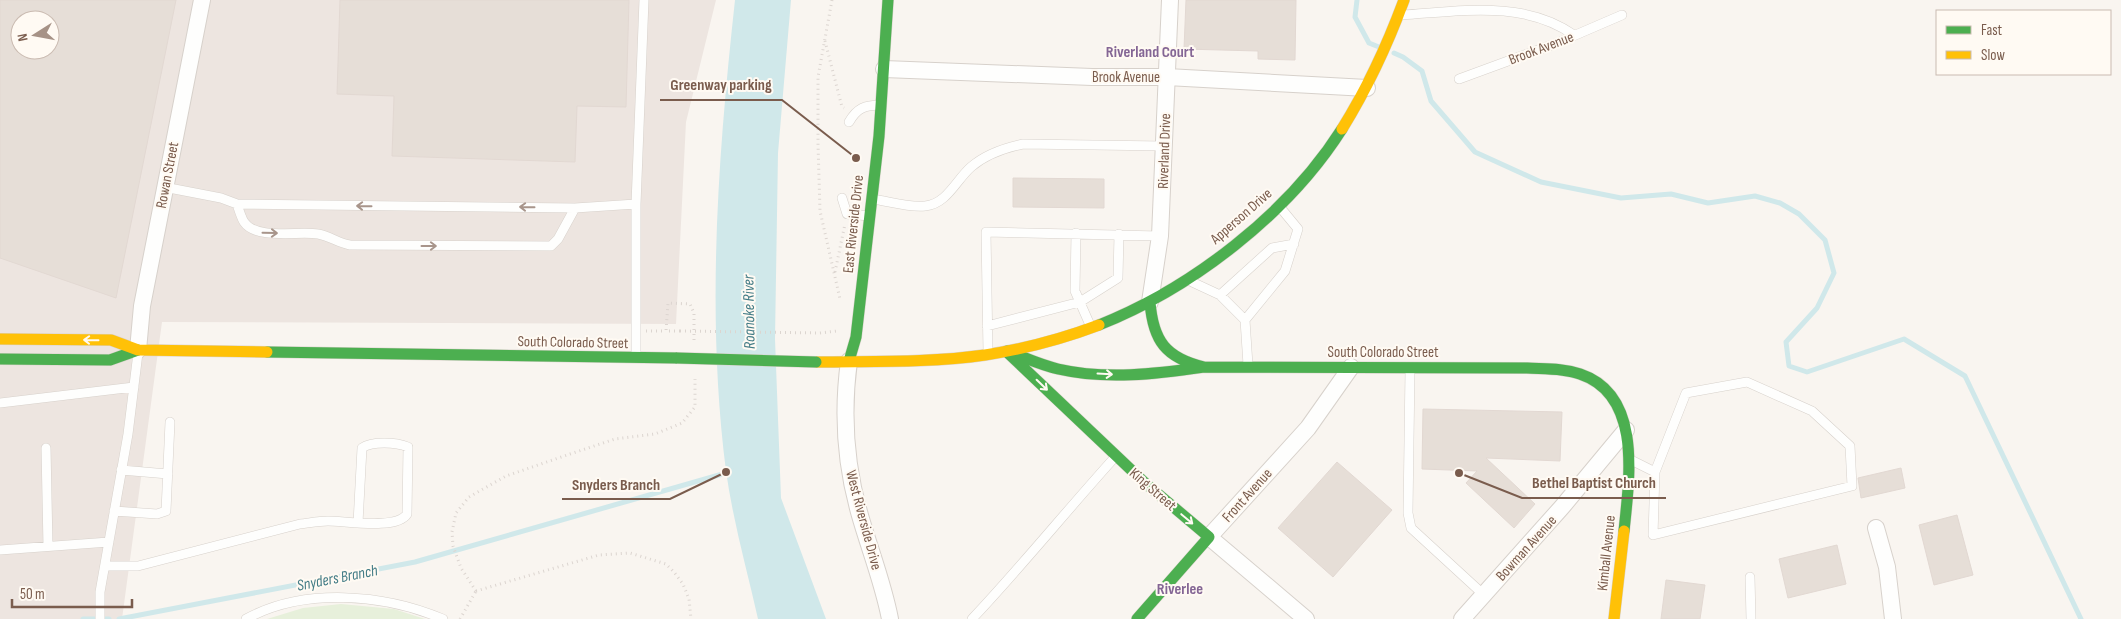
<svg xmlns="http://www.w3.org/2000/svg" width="2121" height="619" viewBox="0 0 2121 619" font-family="'Sofia Sans Condensed',sans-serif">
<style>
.industrial{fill:#ede5e0;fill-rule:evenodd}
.green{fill:#e7f0db}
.water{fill:#d0e8ea}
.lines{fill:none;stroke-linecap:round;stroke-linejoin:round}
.stream{stroke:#d0e8ea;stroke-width:5}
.building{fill:#e6ded7;stroke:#e2d8d2;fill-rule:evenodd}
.lane-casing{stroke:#d7d1cb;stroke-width:10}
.street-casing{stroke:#d7d1cb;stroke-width:18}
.fast-casing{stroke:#d9d2cb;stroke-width:12}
.slow-casing{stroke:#d9d2cb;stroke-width:12}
.path{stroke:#dcd5d0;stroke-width:3;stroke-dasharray:1 4;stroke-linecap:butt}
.lane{stroke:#fefefd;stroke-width:9}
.street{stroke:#fefefd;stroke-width:16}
.fast{stroke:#4caf50;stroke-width:11}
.slow{stroke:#ffc107;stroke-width:11}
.fast-bridge-casing{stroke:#dad1cc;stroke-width:12;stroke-linecap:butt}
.path-bridge{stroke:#dcd5d0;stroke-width:3;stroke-dasharray:1 4;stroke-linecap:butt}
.fast-bridge{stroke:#4caf50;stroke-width:11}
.oneway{stroke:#a8958b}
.oneway2{stroke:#fffaf3}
.labels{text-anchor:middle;stroke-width:4;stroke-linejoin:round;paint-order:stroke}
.street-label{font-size:15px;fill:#7a5c4d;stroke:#fffaf3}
.neighbourhood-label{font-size:16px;font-weight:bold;fill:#846695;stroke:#fffaf3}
.water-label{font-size:16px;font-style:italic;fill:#437c86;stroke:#fffaf3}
.leader{fill:none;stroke:#7a5c4d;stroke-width:2}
.callout-dot{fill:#7a5c4d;stroke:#fffaf3;stroke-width:2}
.callout-label{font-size:16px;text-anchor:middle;font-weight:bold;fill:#7a5c4d;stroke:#fffaf3;stroke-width:4;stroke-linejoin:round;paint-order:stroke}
</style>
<rect width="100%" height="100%" fill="#f9f5f0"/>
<path class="industrial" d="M0,0H716L686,122L676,324L162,322L122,619H0ZM20,20H50V50H20Z"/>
<path class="green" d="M341,604L394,609L425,619H267L303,608Z"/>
<path class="water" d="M735,0H791L778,153L775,339L781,498L826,619H758C747,570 733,521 726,471C706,315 718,155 735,0Z"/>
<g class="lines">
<path class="stream" d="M1357,0L1355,17L1369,43L1379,47
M1394,53L1403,57L1422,71L1431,101L1475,152L1541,182L1621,198L1671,194L1708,203L1755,196L1780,203L1799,214L1825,240L1834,273L1817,308L1786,342L1789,366L1807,372L1904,339L1965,376L2081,619
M83,619H109
M119,619L415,562L733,471"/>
</g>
<path class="building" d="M0,0H176L116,298L0,258ZM20,20H50V50H20Z
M340,0H629L626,107L577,106L575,162L392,156L394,96L337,94Z
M1186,0H1296L1295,60L1258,59V51L1184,49Z
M1013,178L1104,179V208L1013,207Z
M1423,409L1562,412L1560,461L1486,458L1535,504L1514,528L1466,483L1477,471L1422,469Z
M1337,462L1392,510L1333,577L1278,528Z
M1901,468L1905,488L1861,498L1858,478Z
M1957,515L1973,575L1934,585L1919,525Z
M1837,545L1846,584L1788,598L1779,559Z
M1666,580L1705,585L1700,619H1661Z"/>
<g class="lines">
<g class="lane-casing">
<path id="lane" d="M1402,15C1463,11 1524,0 1574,35
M1459,79L1557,43L1622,15
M849,122C857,108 865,105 881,105
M164,187L221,198L237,204L575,208L636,204
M842,198L847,214L869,216
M872,199C888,201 909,208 925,206C947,204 956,180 971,167C986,154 1004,148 1023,144L1164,146
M237,204C239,210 241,217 244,222C256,240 298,231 318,234C330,236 338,243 350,245L551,246L558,239L575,208
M1076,233L1075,291L1090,325
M1192,282L1220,295L1245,320L1248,365
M1220,295L1272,248L1294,244
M1245,320L1285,271L1298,229L1279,206
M987,326L1080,302L1118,278L1119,234
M988,352L986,232L1160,236
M636,355V204L644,0
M1410,370L1408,513L1411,528L1484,595
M1747,382L1812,411L1850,446L1852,486L1653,535L1655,472L1686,393Z
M0,403L134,387
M46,448L48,546
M1631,460L1655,472
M121,470L168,474
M114,511L157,514L166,511L170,422
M0,550L109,542
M105,566H138L300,524C309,523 319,521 328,521C346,521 397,530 407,514L408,447C396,442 372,441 362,448L358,523
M1750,577L1751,619
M100,619V592L128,434L138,353
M246,619C304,587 384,594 443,619
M972,619C1022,566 1067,510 1116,456"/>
</g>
<g class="street-casing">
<path id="street" d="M884,69L1092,77H1167L1367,88
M1150,302L1160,236L1170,0
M138,350L142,306L202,0
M849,361C842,413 845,462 859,512C869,548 883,582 890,619
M1876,528L1887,567L1893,619
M1306,619L1209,537L1308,428L1351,367
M1462,619L1562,507L1626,430"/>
</g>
<g class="fast-casing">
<path id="fast" d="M1150,302C1153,341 1166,358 1204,367L1527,368C1545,369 1563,368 1580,374C1643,395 1629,480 1624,531
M1099,325C1192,288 1288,214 1342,129
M1007,351C1024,357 1040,365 1058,369C1106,380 1156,374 1204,367
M267,352L677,358
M1008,353L1145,483L1209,537L1137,619
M0,359L110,360L138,350
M849,361L856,337L879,136L888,0"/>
</g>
<g class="slow-casing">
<path id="slow" d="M1342,129C1368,87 1387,46 1404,0
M0,339L111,340L138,350L267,352
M816,362C872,361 929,363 985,355C1024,349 1062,339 1099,325
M1614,619L1624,531"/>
</g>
<path class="path" d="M832,0L818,77V144L820,211L840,299
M825,41L842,107L844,108
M835,272L845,224
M646,331H666
M680,331H666L668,303L690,304L694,313V340
M820,333L837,331
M476,591L461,568L453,546L452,532L456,513L469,497L506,476L570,454L615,439L655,434L682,423L695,407V379
M476,591L599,555L630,553L666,564L674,572L683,584L689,599L691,619
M460,619L476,591"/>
<use href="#lane" class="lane"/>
<use href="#street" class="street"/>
<use href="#fast" class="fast"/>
<use href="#slow" class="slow"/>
<g class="fast-bridge-casing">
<path id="fast-bridge" d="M677,358L816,362"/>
</g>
<path class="path-bridge" d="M680,331L820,333"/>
<use href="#fast-bridge" class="fast-bridge"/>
</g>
<defs><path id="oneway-shaft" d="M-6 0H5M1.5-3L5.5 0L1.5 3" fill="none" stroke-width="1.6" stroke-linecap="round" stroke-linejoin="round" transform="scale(1.25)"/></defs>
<g class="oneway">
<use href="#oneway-shaft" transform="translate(364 206) rotate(-179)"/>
<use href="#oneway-shaft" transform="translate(527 207) rotate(-179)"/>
<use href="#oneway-shaft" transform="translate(270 233) rotate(1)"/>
<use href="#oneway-shaft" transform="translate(429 246)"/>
</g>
<g class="oneway2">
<use href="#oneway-shaft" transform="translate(91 340) rotate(-179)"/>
<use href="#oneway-shaft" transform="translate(1105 374) rotate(3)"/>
<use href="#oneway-shaft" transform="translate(1042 385) rotate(44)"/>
<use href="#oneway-shaft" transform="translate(1187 519) rotate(40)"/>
</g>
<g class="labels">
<g class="street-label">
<text transform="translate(1541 48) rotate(-21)" y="5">Brook Avenue</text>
<text x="1126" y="82">Brook Avenue</text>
<text transform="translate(1164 151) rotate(-88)" y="5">Riverland Drive</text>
<text transform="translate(167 175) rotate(-79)" y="5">Rowan Street</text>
<text transform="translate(1241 216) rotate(-41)" y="5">Apperson Drive</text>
<text transform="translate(853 224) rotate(-84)" y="5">East Riverside Drive</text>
<text transform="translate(573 342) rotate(1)" y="5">South Colorado Street</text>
<text x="1383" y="357">South Colorado Street</text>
<text transform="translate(1153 489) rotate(41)" y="5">King Street</text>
<text transform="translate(1247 495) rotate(-48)" y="5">Front Avenue</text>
<text transform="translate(864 520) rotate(75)" y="5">West Riverside Drive</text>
<text transform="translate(1526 548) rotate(-48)" y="5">Bowman Avenue</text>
<text transform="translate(1606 553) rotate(-84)" y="5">Kimball Avenue</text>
</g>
<g class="neighbourhood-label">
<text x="1150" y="57">Riverland Court</text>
<text x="1180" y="594">Riverlee</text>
</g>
<g class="water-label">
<text transform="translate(748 312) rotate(-91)" y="6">Roanoke River</text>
<text transform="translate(337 577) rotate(-11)" y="6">Snyders Branch</text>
</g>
</g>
<path class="leader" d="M856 158L782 100H660M1459 473L1522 498H1666M726 472L670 499H562"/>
<g class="callout-dot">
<circle cx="856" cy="158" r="5"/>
<circle cx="1459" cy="473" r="5"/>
<circle cx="726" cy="472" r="5"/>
</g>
<g class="callout-label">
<text x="721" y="90">Greenway parking</text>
<text x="1594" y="488">Bethel Baptist Church</text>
<text x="616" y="490">Snyders Branch</text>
</g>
<rect x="1936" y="10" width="175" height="65" fill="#fffaf3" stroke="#cabbb1"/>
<rect x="1946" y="26" width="25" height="8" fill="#4caf50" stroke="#cabbb1"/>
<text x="1981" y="35" font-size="15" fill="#7a5c4d">Fast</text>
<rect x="1946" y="51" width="25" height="8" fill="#ffc107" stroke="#cabbb1"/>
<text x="1981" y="60" font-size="15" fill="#7a5c4d">Slow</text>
<g transform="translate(35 35) rotate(259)"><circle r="24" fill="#fffaf3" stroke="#cabbb1"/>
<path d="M0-4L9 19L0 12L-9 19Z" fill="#a69286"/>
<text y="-8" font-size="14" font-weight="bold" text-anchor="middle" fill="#7a5c4d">N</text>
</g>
<path d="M12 599v8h120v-8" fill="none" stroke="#7a5c4d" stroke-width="2.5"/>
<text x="20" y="599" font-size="15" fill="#7a5c4d" stroke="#fffaf3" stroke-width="4" paint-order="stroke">50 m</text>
</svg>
